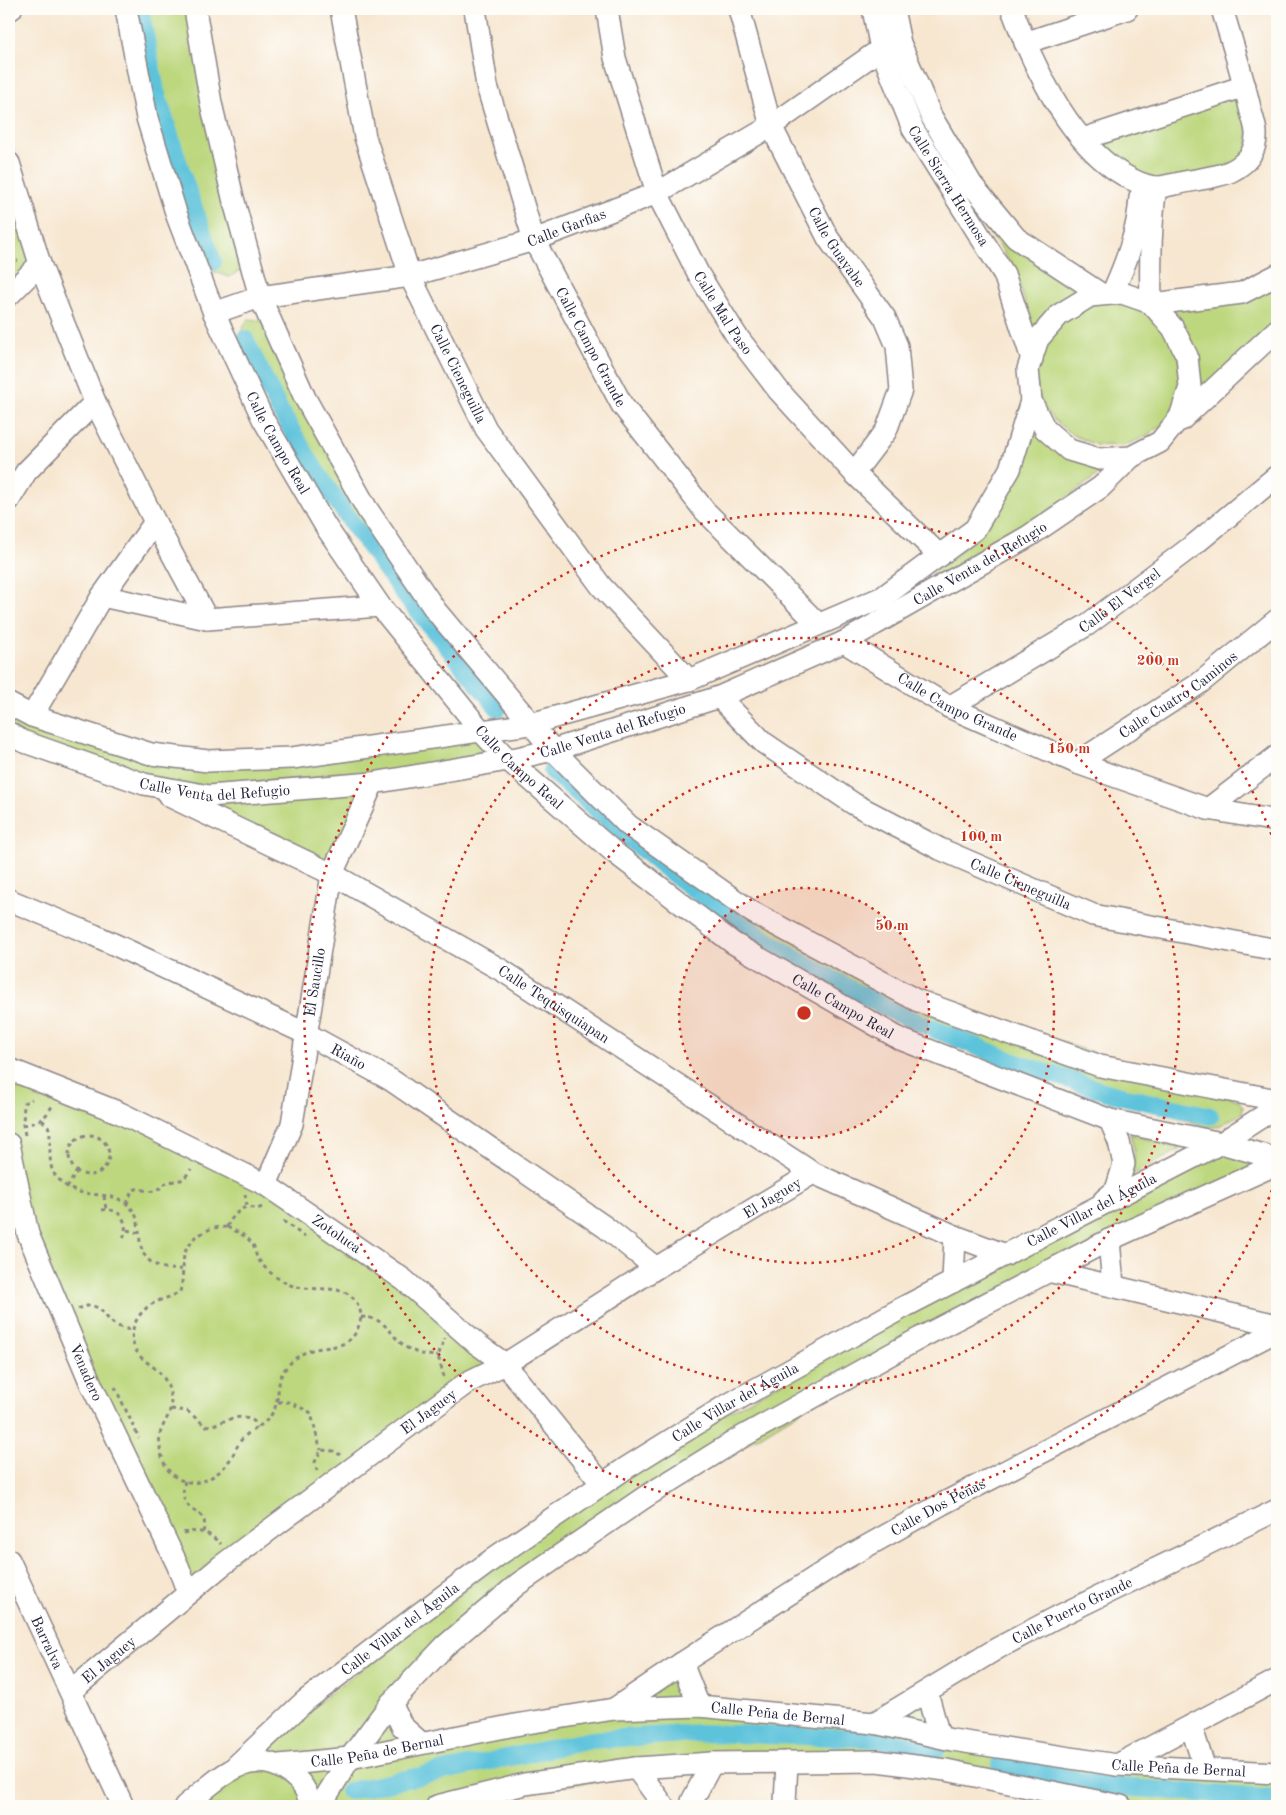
<svg xmlns="http://www.w3.org/2000/svg" width="1286" height="1815" viewBox="0 0 1286 1815" font-family="'Old Standard TT',serif">
<style>
.green{fill:#bcd77d;stroke:#6f7c5c}
.lines{fill:none;stroke-linecap:round;stroke-linejoin:round}
.canal{stroke:#5dc3db;stroke-width:18}
.minor-casing{stroke:#8c8486;stroke-width:24}
.path{stroke:#8c8486;stroke-width:3;stroke-dasharray:4 4;stroke-linecap:butt}
.minor{stroke:#fff;stroke-width:21}
.ring{fill:none;stroke:#c8321e;stroke-width:2.5;stroke-dasharray:2.5 5}
.labels{text-anchor:middle;stroke-width:4;stroke-linejoin:round;paint-order:stroke}
.street-label{font-size:15px;fill:#22223b;stroke:#fdfcf7}
.centre{fill:#c8321e;stroke:#fdfcf7;stroke-width:2.5}
.ring-label{font-size:15px;text-anchor:middle;font-weight:bold;fill:#c8321e;stroke:#fdfcf7;stroke-width:4;stroke-linejoin:round;paint-order:stroke}
</style>
<rect width="100%" height="100%" fill="#fdfcf7"/>
<filter id="ink" filterUnits="userSpaceOnUse"><feTurbulence type="fractalNoise" baseFrequency=".02" numOctaves="2"/><feDisplacementMap in="SourceGraphic" scale="10" xChannelSelector="R" yChannelSelector="G"/><feConvolveMatrix kernelMatrix="1 2 1 2 8 2 1 2 1" color-interpolation-filters="sRGB"/></filter>
<filter id="wash" filterUnits="userSpaceOnUse"><feTurbulence type="fractalNoise" baseFrequency=".0096" numOctaves="4" result="noise"/><feDisplacementMap in="SourceGraphic" scale="20" xChannelSelector="R" yChannelSelector="G"/><feGaussianBlur stdDeviation="1.12" result="paint"/><feColorMatrix in="noise" values="0 0 0 0 0 0 0 0 0 0 0 0 0 0 0 0 0 1.4 0 .05"/><feComposite in="paint" operator="in"/></filter>
<g filter="url(#wash)">
<rect width="100%" height="100%" fill="#f7e7d1"/>
<path class="green" d="M140,9H188L244,256L241,270L229,277L214,272L207,258L196,227L154,91Z
M883,9L948,160L1081,290C1059,300 1047,310 1033,329L1017,277L1003,251L969,203L920,121Z
M1245,86L1249,159L1156,187L1083,139Z
M9,185L32,263L9,285Z
M1277,284V321L1197,393C1201,354 1193,338 1172,306Z
M1104,298L1155,315L1176,339L1184,389L1167,421L1146,436L1124,446L1096,445L1073,435L1055,421L1048,413L1038,395L1035,371L1044,342L1059,323Z
M249,319L263,321L319,439L506,706L503,711L493,709C406,604 319,505 260,380C256,372 241,346 241,339C240,332 244,323 249,319Z
M1034,422L1113,463C1057,508 995,545 933,582L931,574L954,558L990,519Z
M9,705L208,761L482,732L508,760L373,783L332,874L144,784L9,733Z
M545,758L623,827L865,978L1238,1100L1243,1107L1242,1113L1219,1126L1210,1128L1171,1115L999,1065L932,1037L805,969L677,879L569,792L550,774L542,762Z
M9,1070L266,1185L505,1364L188,1593L28,1234L9,1144Z
M1130,1134L1179,1148V1150L1131,1175L1134,1162V1149Z
M1221,1143L1277,1159L920,1338L518,1584L391,1704L421,1743L614,1709L682,1663L699,1706L874,1723L927,1692L939,1736L1277,1773V1806H1121L946,1770L712,1763L437,1806H207L208,1797L218,1779L626,1468Z"/>
<g class="lines">
<path class="canal" d="M140,9L156,91L184,180L213,262
M245,339L279,409L316,471L349,519L406,597L498,708
M552,771L658,863L728,915L801,962L893,1012L1017,1063L1113,1094L1210,1116
M1000,1764L1108,1786L1277,1799
M349,1791L591,1740L699,1733L867,1738L937,1749"/>
</g>
</g>
<g filter="url(#ink)">
<g class="lines">
<g class="minor-casing">
<g id="minor">
<path id="s1" d="M126,9L147,118L177,216L214,313L263,419L326,527L380,606L482,732L508,760L615,853L733,943L900,1039L1110,1120L1221,1143L1277,1159"/>
<path d="M195,9L211,103L233,198L260,297L305,398L367,509L436,611L553,750L628,825L752,912L916,1000L1100,1066L1277,1100"/>
<path id="s2" d="M341,9L365,137L410,276L486,429L601,586L689,680"/>
<path id="s3" d="M475,9L487,86L534,240L622,405L704,510L818,624"/>
<path id="s4" d="M607,9L615,58L657,193L699,275L736,335L779,391L854,473L940,556"/>
<path id="s5" d="M739,9L771,126L828,238L885,318L897,346L901,390L886,431L854,473"/>
<path id="s6" d="M873,9L881,49L913,129L1004,274L1032,359"/>
<path d="M893,9L900,43L931,116L972,185L1016,238L1101,294"/>
<path d="M1012,9C1034,68 1072,150 1131,179C1139,183 1148,187 1157,187C1162,187 1169,185 1175,184C1189,181 1203,179 1216,176C1236,172 1255,159 1256,137C1257,128 1252,117 1250,108C1242,74 1232,42 1222,9"/>
<path d="M9,10L11,9"/>
<path d="M1025,43L1127,9"/>
<path d="M1083,139L1245,86"/>
<path d="M9,163L40,264L95,402L155,522L207,619"/>
<path d="M1122,293L1151,303L1173,328L1187,356L1190,387L1180,417L1160,442L1131,457L1099,459L1069,450L1045,429L1031,401L1028,369L1038,339L1059,315L1090,296Z"/>
<path d="M1112,294C1126,263 1138,232 1140,197"/>
<path d="M9,295L40,264"/>
<path d="M1151,303C1150,264 1150,226 1156,187"/>
<path d="M1153,304L1242,293L1277,275"/>
<path id="s7" d="M214,313L260,297L410,276L534,240L657,193L771,126L881,49"/>
<path d="M1181,420L1277,330"/>
<path d="M9,500L26,472L95,402"/>
<path d="M102,596L207,619L380,606"/>
<path id="s8" d="M844,642L949,707L1077,763L1208,809L1277,821"/>
<path id="s9" d="M719,697L764,743L854,804L940,849L1093,915L1277,950"/>
<path d="M9,704L32,716L151,754L208,761L292,758L530,724L689,680L883,597L975,529L1010,469L1031,401"/>
<path id="s10" d="M949,707L1087,625L1195,544L1277,476"/>
<path d="M32,716L102,596L155,522"/>
<path id="s11" d="M9,733L22,741L144,784L209,796L373,783L508,760L553,750L719,697L844,642L1029,536L1101,487L1131,457"/>
<path id="s12" d="M1077,763L1200,683L1277,620"/>
<path id="s13" d="M169,796L332,874L503,971L813,1173L955,1236L1006,1255"/>
<path d="M1208,809L1277,756"/>
<path id="s14" d="M9,900L94,935L307,1034L391,1080L605,1227L656,1268"/>
<path id="s15" d="M9,1069L120,1113L266,1185L404,1280L477,1344L505,1364L602,1484"/>
<path id="s16" d="M9,1144L28,1234L91,1384L178,1566L188,1593"/>
<path id="s17" d="M266,1185L292,1124L332,874L373,783"/>
<path d="M1104,1200L1116,1190L1124,1164L1119,1142L1110,1120"/>
<path d="M1109,1240L1113,1285"/>
<path d="M1048,1271L1277,1325"/>
<path d="M953,1282L955,1236"/>
<path id="s18" d="M9,1560L123,1806"/>
<path d="M682,1663L699,1706"/>
<path id="s19" d="M71,1691L221,1566L468,1382L505,1364L656,1268L813,1173"/>
<path d="M927,1692L939,1736"/>
<path d="M391,1703L402,1726L421,1743"/>
<path id="s20" d="M614,1709L682,1663L842,1560L942,1504L1277,1331"/>
<path id="s21" d="M874,1723L998,1648L1057,1617L1277,1510"/>
<path d="M1191,1726L1205,1769"/>
<path d="M787,1762L785,1803L787,1806"/>
<path id="s22" d="M279,1765L350,1758L515,1725L614,1709L699,1706L874,1723L952,1740L1117,1765L1277,1773"/>
<path d="M1117,1765L1277,1680"/>
<path id="s23" d="M236,1766L305,1701L415,1617L497,1556L626,1468L722,1408L904,1307L1221,1143L1277,1107"/>
<path d="M636,1768L664,1806"/>
<path d="M185,1806C215,1782 248,1744 288,1772C300,1780 309,1792 310,1806"/>
<path d="M320,1806L350,1758L391,1703L445,1646L518,1584L645,1497L740,1438L920,1338L1109,1240L1277,1164"/>
<path d="M437,1806L525,1784L636,1768L712,1763L877,1761L946,1770L1121,1806"/>
<path d="M692,1806V1801L712,1763"/>
</g>
</g>
<path class="path" d="M9,260L18,261
M42,1120C44,1122 46,1124 48,1126C53,1136 46,1164 55,1175C58,1179 64,1185 69,1188C87,1198 111,1191 127,1204C149,1222 129,1249 154,1264C164,1269 172,1270 184,1269
M23,1125C39,1123 46,1118 53,1104
M25,1135L23,1125L24,1103L32,1099
M69 1155a20 20 0 1 1 40 0a20 20 0 1 1-40 0Z
M67,1188L77,1171
M245,1194L247,1206L257,1209L265,1206
M104,1196L106,1209
M127,1204C134,1178 142,1194 154,1191C160,1190 163,1184 168,1182C173,1181 178,1181 184,1179L191,1169
M102,1210C120,1207 130,1222 123,1239
M283,1221L305,1237
M227,1227C236,1231 245,1235 252,1243C255,1247 255,1253 257,1257C263,1268 277,1279 288,1284C315,1296 352,1276 361,1314C362,1318 360,1321 359,1325C349,1355 322,1342 302,1354C294,1358 282,1370 280,1379C277,1392 279,1404 271,1415C264,1426 251,1429 242,1439C237,1445 235,1452 231,1458C220,1476 197,1490 177,1478C163,1470 158,1449 160,1434C162,1426 168,1418 170,1410C173,1397 168,1381 159,1372C153,1366 144,1361 139,1355C124,1336 136,1311 156,1302C164,1298 172,1297 180,1292L182,1282L184,1253L195,1237L212,1228Z
M227,1227C232,1216 237,1212 247,1206
M127,1230L139,1233
M78,1309C99,1299 101,1314 114,1324C120,1328 126,1329 133,1330
M361,1317C390,1317 390,1340 411,1350C420,1355 430,1355 438,1356
M444,1377L438,1356L445,1338
M115,1387L139,1438
M278,1402H289L310,1412C315,1425 316,1437 321,1450
M171,1409L187,1411L206,1426C226,1424 233,1411 254,1421L256,1428
M317,1471L315,1462L321,1450L335,1451L340,1455
M185,1481C183,1489 182,1497 187,1504C195,1516 209,1512 203,1532
M183,1533C200,1530 207,1531 221,1544"/>
<use href="#minor" class="minor"/>
</g>
</g>
<circle cx="804" cy="1013" r="125" fill="#c8321e" fill-opacity=".12"/>
<g class="ring">
<circle cx="804" cy="1013" r="125"/>
<circle cx="804" cy="1013" r="250"/>
<circle cx="804" cy="1013" r="375"/>
<path d="M1277 1176A500 500 0 1 1 1277 850"/>
</g>
<g class="labels">
<g class="street-label">
<text dy="5" stroke="none"><textPath href="#s6" startOffset="194">Calle Sierra Hermosa</textPath></text>
<text dy="5" stroke="none"><textPath href="#s7" startOffset="364">Calle Garfias</textPath></text>
<text dy="5" stroke="none"><textPath href="#s5" startOffset="259">Calle Guayabe</textPath></text>
<text dy="5" stroke="none"><textPath href="#s4" startOffset="328">Calle Mal Paso</textPath></text>
<text dy="5" stroke="none"><textPath href="#s3" startOffset="360">Calle Campo Grande</textPath></text>
<text dy="5" stroke="none"><textPath href="#s2" startOffset="385">Calle Cieneguilla</textPath></text>
<text dy="5" stroke="none"><textPath href="#s1" startOffset="462">Calle Campo Real</textPath></text>
<text dy="5" stroke="none"><textPath href="#s11" startOffset="1026">Calle Venta del Refugio</textPath></text>
<text dy="5" stroke="none"><textPath href="#s10" startOffset="201">Calle El Vergel</textPath></text>
<text dy="5" stroke="none"><textPath href="#s12" startOffset="122">Calle Cuatro Caminos</textPath></text>
<text dy="5" stroke="none"><textPath href="#s8" startOffset="131">Calle Campo Grande</textPath></text>
<text dy="5" stroke="none"><textPath href="#s11" startOffset="621">Calle Venta del Refugio</textPath></text>
<text dy="5" stroke="none"><textPath href="#s1" startOffset="868">Calle Campo Real</textPath></text>
<text dy="5" stroke="none"><textPath href="#s11" startOffset="216">Calle Venta del Refugio</textPath></text>
<text dy="5" stroke="none"><textPath href="#s9" startOffset="358">Calle Cieneguilla</textPath></text>
<text dy="5" stroke="none"><textPath href="#s17" startOffset="210">El Saucillo</textPath></text>
<text dy="5" stroke="none"><textPath href="#s13" startOffset="438">Calle Tequisquiapan</textPath></text>
<text dy="5" stroke="none"><textPath href="#s1" startOffset="1272">Calle Campo Real</textPath></text>
<text dy="5" stroke="none"><textPath href="#s14" startOffset="374">Riaño</textPath></text>
<text dy="5" stroke="none"><textPath href="#s19" startOffset="859">El Jaguey</textPath></text>
<text dy="5" stroke="none"><textPath href="#s23" startOffset="1024">Calle Villar del Águila</textPath></text>
<text dy="5" stroke="none"><textPath href="#s15" startOffset="368">Zotoluca</textPath></text>
<text dy="5" stroke="none"><textPath href="#s16" startOffset="242">Venadero</textPath></text>
<text dy="5" stroke="none"><textPath href="#s23" startOffset="619">Calle Villar del Águila</textPath></text>
<text dy="5" stroke="none"><textPath href="#s19" startOffset="454">El Jaguey</textPath></text>
<text dy="5" stroke="none"><textPath href="#s20" startOffset="382">Calle Dos Peñas</textPath></text>
<text dy="5" stroke="none"><textPath href="#s21" startOffset="228">Calle Puerto Grande</textPath></text>
<text dy="5" stroke="none"><textPath href="#s23" startOffset="214">Calle Villar del Águila</textPath></text>
<text dy="5" stroke="none"><textPath href="#s18" startOffset="91">Barralva</textPath></text>
<text dy="5" stroke="none"><textPath href="#s19" startOffset="49">El Jaguey</textPath></text>
<text dy="5" stroke="none"><textPath href="#s22" startOffset="504">Calle Peña de Bernal</textPath></text>
<text dy="5" stroke="none"><textPath href="#s22" startOffset="99">Calle Peña de Bernal</textPath></text>
<text dy="5" stroke="none"><textPath href="#s22" startOffset="909">Calle Peña de Bernal</textPath></text>
</g>
</g>
<circle cx="804" cy="1013" r="8" class="centre"/>
<g class="ring-label">
<text x="1158" y="665">200 m</text>
<text x="1069" y="753">150 m</text>
<text x="981" y="841">100 m</text>
<text x="892" y="930">50 m</text>
</g>
<rect width="1286" height="1815" fill="none" stroke="#fdfcf7" stroke-width="30"/>
</svg>
